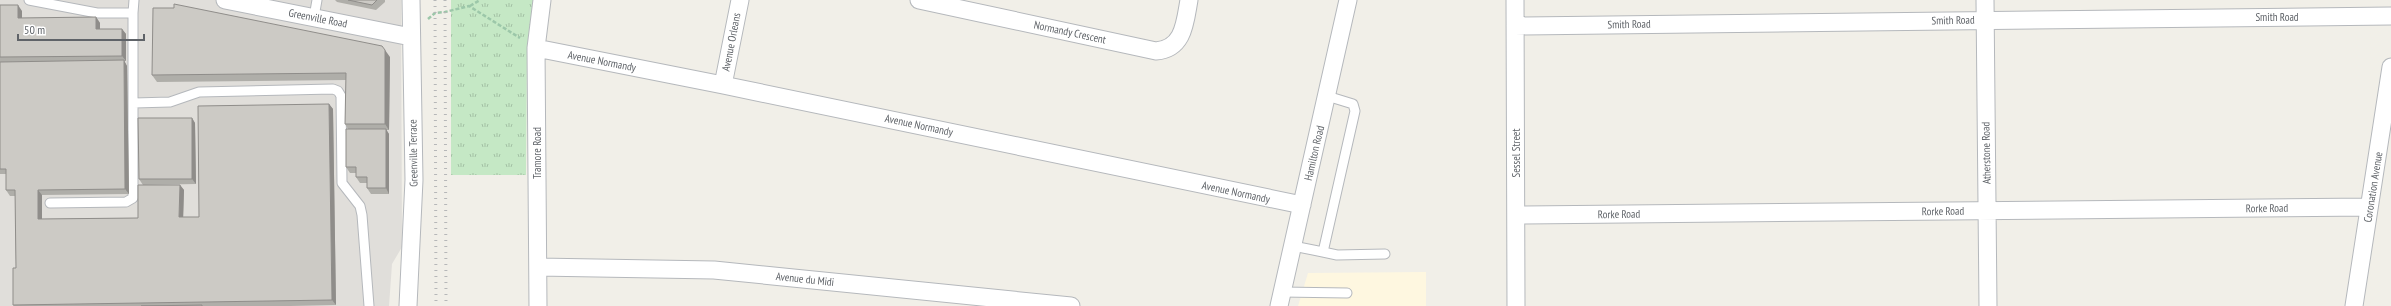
<svg xmlns="http://www.w3.org/2000/svg" width="2391" height="306" viewBox="0 0 2391 306" font-family="'PT Sans Narrow',sans-serif">
<style>
.commercial{fill:#fef7e0}
.industrial{fill:#e0deda}
.grass{fill:url(#grass-tufts)}
.lines{fill:none;stroke-linecap:round;stroke-linejoin:round}
.lane-casing{stroke:#b5b8bc;stroke-width:11}
.street-casing{stroke:#b5b8bc;stroke-width:19}
.path{stroke:#9cc7a9;stroke-width:2.5;stroke-dasharray:4 2;stroke-linecap:butt}
.lane{stroke:#fff;stroke-width:9}
.street{stroke:#fff;stroke-width:17}
.rail{stroke:#b6b7b8;stroke-width:3;stroke-dasharray:1 5;stroke-linecap:butt}
.wall{fill:#afaea9}
.shaded-wall{fill:#8f8d8a}
.building{fill:#cccac5;stroke:#8f8d8a}
.labels{text-anchor:middle;stroke-width:3;stroke-linejoin:round;paint-order:stroke}
.street-label{font-size:11px;fill:#5f6368;stroke:#fff}
</style>
<defs>
<pattern id="grass-tufts" width="24" height="20" patternUnits="userSpaceOnUse"><rect width="24" height="20" fill="#c5e8c5"/><path d="M3 7l-1-3M5 7V3M7 7l1-3M15 17l-1-3M17 17v-4M19 17l1-3" fill="none" stroke="#a3c0a4"/></pattern>
</defs>
<rect width="100%" height="100%" fill="#f1efe8"/>
<path class="commercial" d="M1426,272V306H1298L1308,273Z"/>
<path class="industrial" d="M0,0H401L402,247L392,264L389,306H0Z"/>
<path class="grass" d="M451,0H535L527,51L526,175H451Z"/>
<g class="lines">
<g class="lane-casing">
<path id="lane" d="M29,0L97,13H133V198L126,202L50,203
M133,13L134,0
M314,17L317,0
M134,103L170,102L199,92L333,89L338,91L341,96L342,183L360,206L362,215L369,306
M1293,246L1323,252L1355,111L1353,104L1327,96
M1323,252L1337,255L1385,254
M1282,292L1347,293"/>
</g>
<g class="street-casing">
<path id="street" d="M225,0L411,37
M919,0L1156,51C1184,49 1185,22 1189,0
M1515,0L1516,306
M1985,0L1988,306
M1515,26L2391,16
M536,48L723,85L1302,205
M723,85L740,0
M1516,215L2369,207
M538,267L714,270L1071,306
M408,306L414,180L411,0
M538,306L536,48L542,0
M1279,306L1348,0
M2354,306L2391,67"/>
</g>
<path class="path" d="M470,6L480,0
M428,19L435,13L445,12L469,6L520,38"/>
<use href="#lane" class="lane"/>
<use href="#street" class="street"/>
<path class="rail" d="M435,0L436,306
M445,0L446,306"/>
</g>
<path class="wall" d="M335,0H385V2L376,10L337,2Z
M0,5L22,11V18L96,17L100,23V29H122L126,34V61H124L127,66L129,194L42,195V219L138,218L180,185L184,190L183,217H199L329,104L333,109L336,305L290,306H14L13,305L16,268L15,196H10L6,190V174H0Z
M390,57L389,130H386L389,134V194H371L367,188V183H360L356,177V173H350L346,167L348,129L345,124L346,80L157,82L152,75Z
M192,118L195,123L196,184L143,185L139,179Z"/>
<path class="shaded-wall" d="M18,5L22,11V24L18,18Z
M96,17L100,23V35L96,29Z
M122,29L126,34V61L122,56Z
M385,50L390,57L389,130L385,124Z
M124,60L127,66L129,194L125,189Z
M329,104L333,109L336,305L332,300Z
M192,118L195,123L196,184L192,179Z
M386,129L389,134V194L386,188Z
M180,185L184,190L183,223L179,217Z
M38,190L42,195V225L38,219Z"/>
<path class="building" d="M348,0H377L372,5Z
M174,4L382,46L385,50V124H345L346,73L152,75L153,8H174Z
M0,5H18V18L96,17V29H122V56L0,57Z
M124,60L125,189L38,190V219L138,218V185H180L179,217H199L198,106L329,104L332,300L13,305V268H16L15,190H6V169H0V62Z
M138,118H192V179H139Z
M346,129H386V188H367V177H356V167H346Z
M202,305V306H141Z"/>
<g class="labels">
<g class="street-label">
<text x="2277" y="21">Smith Road</text>
<text transform="translate(318 18) rotate(11)" y="4">Greenville Road</text>
<text transform="translate(1953 20) rotate(-1)" y="4">Smith Road</text>
<text transform="translate(1629 24) rotate(-1)" y="4">Smith Road</text>
<text transform="translate(1070 32) rotate(12)" y="4">Normandy Crescent</text>
<text transform="translate(731 42) rotate(-79)" y="4">Avenue Orleans</text>
<text transform="translate(602 61) rotate(11)" y="4">Avenue Normandy</text>
<text transform="translate(919 125) rotate(12)" y="4">Avenue Normandy</text>
<text transform="translate(413 153) rotate(-91)" y="4">Greenville Terrace</text>
<text transform="translate(537 153) rotate(-90)" y="4">Tramore Road</text>
<text transform="translate(1314 153) rotate(-77)" y="4">Hamilton Road</text>
<text transform="translate(1516 153) rotate(-90)" y="4">Sessel Street</text>
<text transform="translate(1986 153) rotate(-91)" y="4">Atherstone Road</text>
<text transform="translate(2373 187) rotate(-81)" y="4">Coronation Avenue</text>
<text transform="translate(1236 192) rotate(12)" y="4">Avenue Normandy</text>
<text transform="translate(2267 208) rotate(-1)" y="4">Rorke Road</text>
<text transform="translate(1943 211) rotate(-1)" y="4">Rorke Road</text>
<text transform="translate(1619 214) rotate(-1)" y="4">Rorke Road</text>
<text transform="translate(805 279) rotate(6)" y="4">Avenue du Midi</text>
</g>
</g>
<path d="M18 34v6h126v-6" fill="none" stroke="#5f6368" stroke-width="2"/>
<text x="24" y="34" font-size="12" fill="#5f6368" stroke="#ffffff" stroke-width="3" paint-order="stroke">50 m</text>
</svg>
